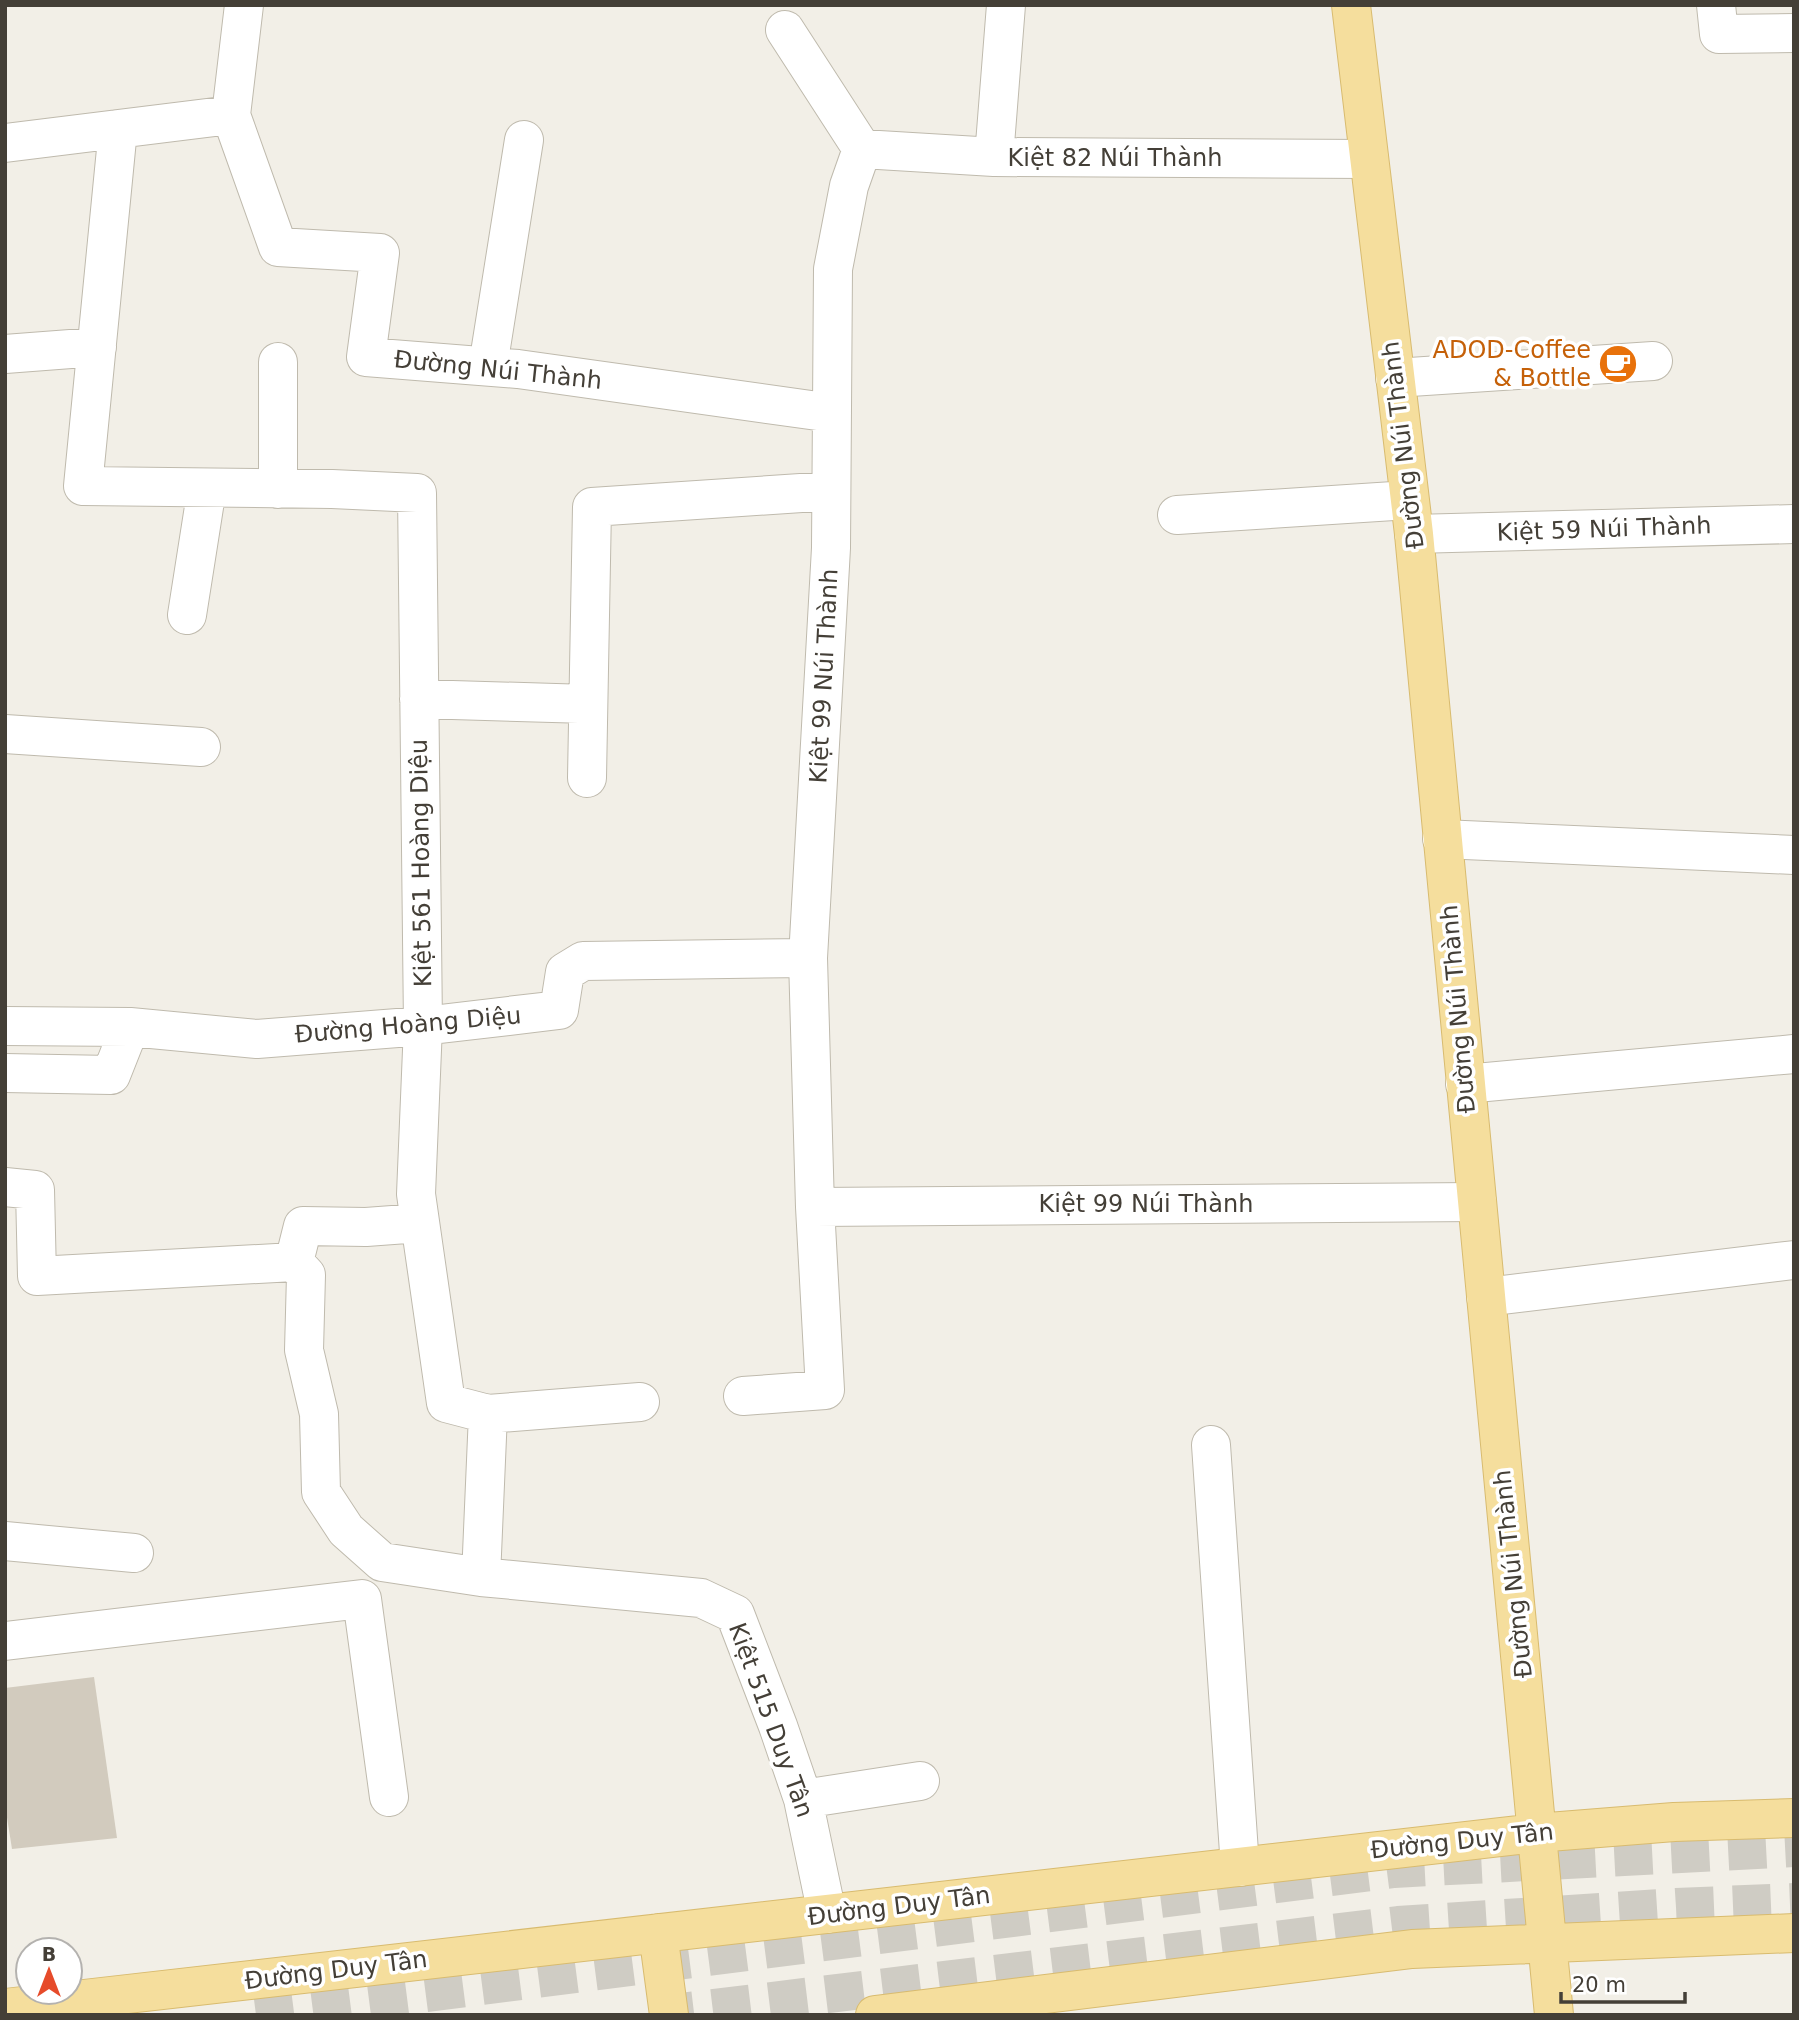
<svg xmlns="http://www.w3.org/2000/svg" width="1799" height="2020" viewBox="0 0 1799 2020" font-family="'DejaVu Sans',sans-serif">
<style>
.building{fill:#d2cbbe}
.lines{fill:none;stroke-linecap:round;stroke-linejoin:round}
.major-tunnel{stroke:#cfccc4;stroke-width:38;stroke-dasharray:38 19;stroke-linecap:butt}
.minor-casing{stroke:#bfbaad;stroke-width:40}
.major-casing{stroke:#d8bb6f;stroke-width:40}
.minor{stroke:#fff;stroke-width:38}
.major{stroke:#f5de9d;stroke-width:38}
.labels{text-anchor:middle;stroke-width:7;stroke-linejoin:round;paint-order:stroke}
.street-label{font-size:24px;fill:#443f37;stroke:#fff}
.food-label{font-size:24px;fill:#c56008;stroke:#fff;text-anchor:end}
</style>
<rect width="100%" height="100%" fill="#f2efe7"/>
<path class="building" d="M94,1677L117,1838L12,1849L5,1805V1688Z"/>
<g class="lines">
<path class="major-tunnel" d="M256,2015L1394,1869L1794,1848
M656,2015L1398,1925L1676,1907L1794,1902"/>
<g class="minor-casing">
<path id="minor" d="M244,5L231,115L278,247L380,253L366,357L518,369L832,413
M1716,5L1719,34L1794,33
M785,30L862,149
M118,129L83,486L332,489L417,493L423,1026L416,1194L446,1403L488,1414L481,1577
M5,143L231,115
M862,149L994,157L1369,159
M994,157L1006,5
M5,354L97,347
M278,362V489
M488,366L524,140
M1395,378L1653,361
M1177,515L1409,500
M1414,534L1794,524
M187,615L207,488
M419,699L588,704
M5,734L201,747
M587,778L592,507L831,491
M1442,839L1794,855
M5,1026L130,1027
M5,1073L111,1075L130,1027L257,1039L423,1026L559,1010L565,972L583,961L808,958
M1465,1084L1794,1054
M5,1187L35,1190L37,1276L294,1262L306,1275L304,1350L319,1414L321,1492L346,1530L382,1562L481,1577L701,1598L735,1614L778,1726L803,1799L827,1914
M815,1207L1477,1202
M294,1262L303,1226L366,1227L420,1223
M1486,1297L1794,1260
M743,1396L825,1390L815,1207L808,958L831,548L833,269L849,186L862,149
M488,1414L640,1402
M1211,1445L1240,1867
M5,1541L134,1553
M5,1641L362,1599L389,1797
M803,1799L920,1781"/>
</g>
<g class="major-casing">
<path id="major" d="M1351,5L1414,534L1554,2015
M658,1933L669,2015
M5,2008L1536,1833L1674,1822L1794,1818
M875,2015L1412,1949L1794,1933"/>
</g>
<use href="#minor" class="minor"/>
<use href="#major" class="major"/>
</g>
<defs>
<g id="cafe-disc" transform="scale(2.0125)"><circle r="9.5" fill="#e8710a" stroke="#fff"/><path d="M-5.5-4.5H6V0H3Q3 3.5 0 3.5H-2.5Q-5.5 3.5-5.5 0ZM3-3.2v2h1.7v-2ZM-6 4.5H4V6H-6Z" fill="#fff"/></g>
</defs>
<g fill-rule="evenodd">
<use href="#cafe-disc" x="1618" y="364"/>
</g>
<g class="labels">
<g class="street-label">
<text x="1115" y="166">Kiệt 82 Núi Thành</text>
<text transform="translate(498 370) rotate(6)" y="8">Đường Núi Thành</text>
<text transform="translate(1403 445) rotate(-97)" y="8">Đường Núi Thành</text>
<text transform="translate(1604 529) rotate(-2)" y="8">Kiệt 59 Núi Thành</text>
<text transform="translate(824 676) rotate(-87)" y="8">Kiệt 99 Núi Thành</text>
<text transform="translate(421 863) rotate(-91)" y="8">Kiệt 561 Hoàng Diệu</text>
<text transform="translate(1458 1009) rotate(-95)" y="8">Đường Núi Thành</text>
<text transform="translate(408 1025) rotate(-5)" y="8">Đường Hoàng Diệu</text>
<text x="1146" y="1212">Kiệt 99 Núi Thành</text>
<text transform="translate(1513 1574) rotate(-96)" y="8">Đường Núi Thành</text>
<text transform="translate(771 1720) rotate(70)" y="8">Kiệt 515 Duy Tân</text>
<text transform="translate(1462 1841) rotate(-6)" y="8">Đường Duy Tân</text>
<text transform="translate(899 1906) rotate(-7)" y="8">Đường Duy Tân</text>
<text transform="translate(336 1970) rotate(-7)" y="8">Đường Duy Tân</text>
</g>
<g class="food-label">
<text x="1591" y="358">ADOD-Coffee<tspan x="1591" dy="28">&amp; Bottle</tspan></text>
</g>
</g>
<rect width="1799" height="2020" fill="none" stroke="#443f37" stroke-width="14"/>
<g transform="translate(49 1971)"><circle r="33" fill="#ffffff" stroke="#b4b2af" stroke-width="2"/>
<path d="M0-5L12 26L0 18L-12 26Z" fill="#e64b2a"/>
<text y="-10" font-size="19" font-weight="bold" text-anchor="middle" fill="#443f37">B</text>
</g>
<path d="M1561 1992v10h124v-10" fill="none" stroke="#443f37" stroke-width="3.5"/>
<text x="1572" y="1992" font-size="21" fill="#443f37" stroke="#ffffff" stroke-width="5" paint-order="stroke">20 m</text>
</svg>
